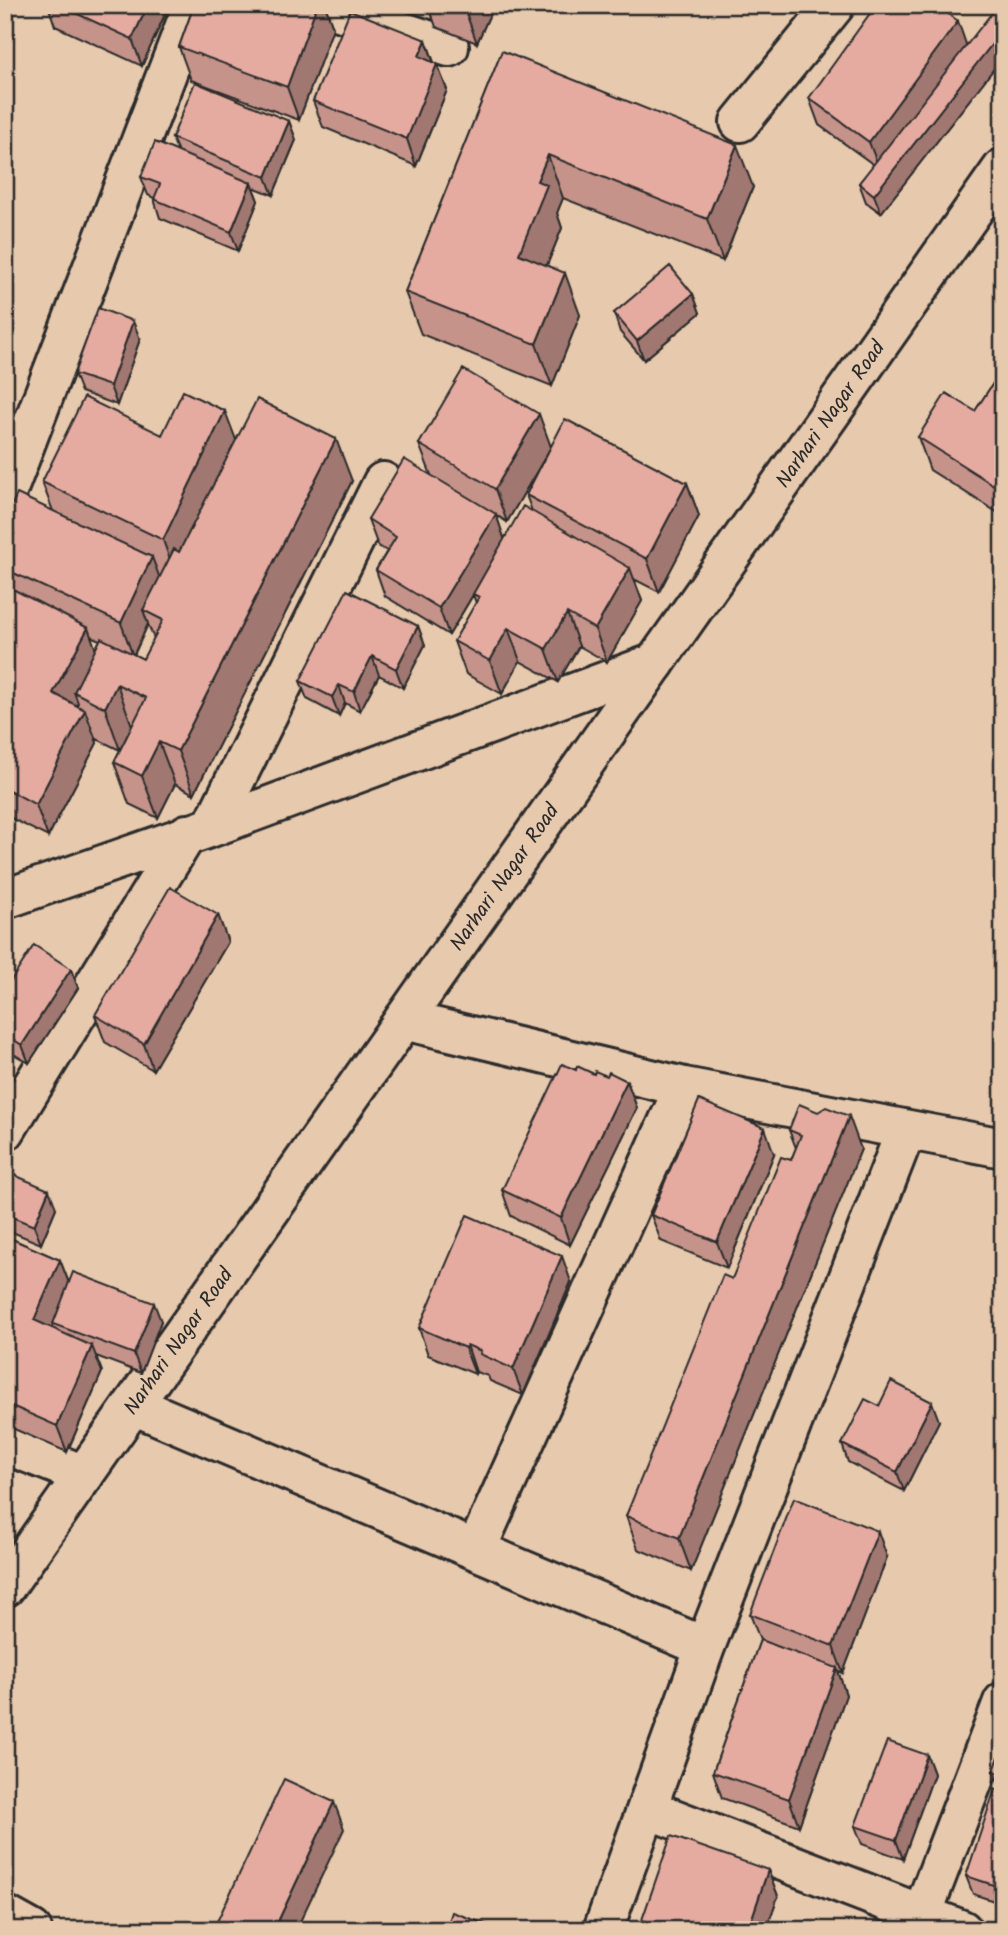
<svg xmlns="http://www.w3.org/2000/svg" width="1008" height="1935" viewBox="0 0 1008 1935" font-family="Kalam,sans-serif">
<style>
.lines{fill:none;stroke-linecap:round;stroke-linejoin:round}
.minor-casing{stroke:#2b2b2b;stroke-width:44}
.tertiary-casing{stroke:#2b2b2b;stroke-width:44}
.minor{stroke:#e7c9ae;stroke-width:38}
.tertiary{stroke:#e7c9ae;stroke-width:38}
.wall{fill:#c5938a;stroke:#2b2b2b;stroke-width:2;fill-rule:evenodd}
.shaded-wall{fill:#a07871;stroke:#2b2b2b;stroke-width:2}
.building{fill:#e5aba1;stroke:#2b2b2b;stroke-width:2}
.labels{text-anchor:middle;stroke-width:6;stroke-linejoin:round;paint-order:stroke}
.street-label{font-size:21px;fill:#2b2b2b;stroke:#e7c9ae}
</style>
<rect width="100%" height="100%" fill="#e7c9ae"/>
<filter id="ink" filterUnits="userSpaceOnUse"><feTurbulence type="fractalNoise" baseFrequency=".0143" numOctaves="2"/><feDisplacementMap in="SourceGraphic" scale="14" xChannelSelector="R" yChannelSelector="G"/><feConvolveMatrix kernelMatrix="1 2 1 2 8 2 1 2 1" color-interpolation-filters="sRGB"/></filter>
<g filter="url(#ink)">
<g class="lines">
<g class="minor-casing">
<path id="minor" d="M321,5L449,47
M740,122L835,5
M5,497L193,5
M212,827L383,482
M5,899L212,827L655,663
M404,1020L684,1087L1003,1148
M5,1131L187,834
M133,1405L705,1647
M5,1444L84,1475
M476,1550L684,1087
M648,1809L962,1930
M5,1915L32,1930
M603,1930L705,1647L906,1130
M916,1930L1003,1702"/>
</g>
<g class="tertiary-casing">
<path id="tertiary" d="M5,1587L1003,168"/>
</g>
<use href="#minor" class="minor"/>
<use href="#tertiary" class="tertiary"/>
</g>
<path class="wall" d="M48,5H169L142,66L55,26Z
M194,5H325L333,28L299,120L191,80L179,47Z
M424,5H487L490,14L477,43L436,27L429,7Z
M1003,5V57L881,213L866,202L859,183L874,165L819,125L809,98L967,46Z
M426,40L434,62L437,64L447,90L416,166L323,127L313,101Z
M502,51L753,187L723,261L563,198L557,213L562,228L547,265L580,315L552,386L421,334L405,292Z
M289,121L296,140L273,195L253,187L258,201L238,251L160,218L154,199V198L148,195L141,177L178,152L172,138Z
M693,294L700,313L644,360L620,332L614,313Z
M140,339L117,405L81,392L74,374Z
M1003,368V516L930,470L918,437L975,411Z
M162,435L236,440L352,481L194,794L175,784L158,818L129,804L114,762L120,750L95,738L97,743L48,837L11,818L5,828V585L7,586L5,581V555L8,548L5,539V519L53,511L42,482ZM148,624L154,639L143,659L134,655ZM90,636L100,640L95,650Z
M419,444L551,446L687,483L699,516L659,592L634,579L642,601L607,662L579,646L558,682L520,661L502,694L466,674L454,641L476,603L473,595L449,635L385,596L376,570L387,551L378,546L368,519L431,475ZM544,459L526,495L532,511L504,538L496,515L507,522Z
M418,626L425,645L403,688L379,675L360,711L345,703L339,716L307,699L300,681Z
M218,915L228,942L153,1070L105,1042L95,1015Z
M78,988L29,1063L5,1049V990Z
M576,1070L627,1081L637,1108L570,1245L511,1216L502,1190Z
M789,1130L861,1149L691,1571L638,1549L626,1516L732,1279L791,1160L796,1148Z
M774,1154L727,1268L661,1241L651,1215Z
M5,1171L56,1208L41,1244L5,1229Z
M5,1236L60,1260L69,1283L161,1321L141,1373L96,1356L102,1372L67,1452L5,1425Z
M571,1282L523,1395L490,1381L488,1376L476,1372L475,1374L428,1355L419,1328Z
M879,1406L939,1421L904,1491L848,1462L842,1444Z
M887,1557L843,1673L838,1671L846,1695L799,1826L722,1798L713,1772L760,1640L750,1614Z
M1003,1746V1904L973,1894L966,1876L1001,1791L994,1771Z
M927,1755L934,1774L903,1859L862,1844L855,1826Z
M768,1870L778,1896L766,1930H645L642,1920Z"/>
<path class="shaded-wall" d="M148,5H169L142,66L132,39Z
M317,5H325L333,28L299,120L287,87Z
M468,5H487L490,14L477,43L465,10Z
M958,21L967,47L879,168L869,142Z
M1003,30V57L881,213L874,195Z
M426,40L435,67L419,56Z
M437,64L447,90L416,166L407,139Z
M289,121L296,140L273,195L266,177Z
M737,145L753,187L723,261L707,219Z
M548,155L563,198L557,213L562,228L534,297L519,254L537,181Z
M251,183L258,201L238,251L231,232Z
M565,273L580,315L552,386L536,344Z
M693,294L700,313L644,360L637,341Z
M133,321L140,339L117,405L110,386Z
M225,411L241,453L178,582L163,540Z
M539,414L551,447L507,522L495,489Z
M336,439L352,481L194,794L178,751Z
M687,483L699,516L659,592L647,559Z
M496,514L505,541L449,635L439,608Z
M152,557L164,590L143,610L148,624L133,656L121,623Z
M630,568L642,601L607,662L595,629Z
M567,613L579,646L558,682L546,649Z
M418,626L425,645L403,688L396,669Z
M88,628L100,661L74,692L78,703L65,726L53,693Z
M508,628L520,661L502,694L490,661Z
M372,656L379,675L360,711L354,692Z
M117,684L132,726L120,750L105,708Z
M339,685L345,703L339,716L332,697Z
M85,710L97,743L48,837L36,805Z
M159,742L175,784L158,818L142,776Z
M5,803L11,818L5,828Z
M218,915L228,942L153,1070L144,1044Z
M71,969L78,988L29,1063L22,1045Z
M627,1081L637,1108L570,1245L561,1218Z
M849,1116L861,1149L691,1571L679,1538Z
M765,1128L774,1154L727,1268L717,1242Z
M49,1190L56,1208L41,1244L34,1226Z
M562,1256L571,1282L523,1395L513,1369Z
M60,1260L70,1286L43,1347L34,1320Z
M154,1303L161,1321L141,1373L134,1354Z
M467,1345L476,1372L475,1374L465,1348Z
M92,1346L102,1372L67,1452L57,1426Z
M932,1402L939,1421L904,1491L897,1472Z
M878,1531L887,1557L843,1673L833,1646Z
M837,1668L846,1695L799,1826L789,1799Z
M927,1755L934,1774L903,1859L896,1840Z
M334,1802L344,1829L296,1930H274Z
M768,1870L778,1896L766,1930H748Z"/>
<path class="building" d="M58,5H148L132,39Z
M194,5H317L287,87L179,47Z
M453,5H468L465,10Z
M876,5H936L958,21L869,142L809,98Z
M998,5H1003V30L874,195L859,183Z
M350,10L426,40L419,56L437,64L407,139L313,101Z
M502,51L737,145L707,219L548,155L537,181L547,185L519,254L565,273L536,344L405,292Z
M195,82L289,121L266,177L172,138Z
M155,142L251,183L231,232L154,199L160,184L141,177Z
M670,266L693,294L637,341L614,313Z
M98,308L133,321L110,386L74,374Z
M1003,368V491L918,437L946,393L975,411Z
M463,369L539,414L495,489L419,444Z
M183,391L225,411L163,540L42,482L84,397L162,435Z
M257,399L336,439L178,751L159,742L142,776L114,762L146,698L117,684L105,708L74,692L101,638L143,659L163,620L143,610L174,549L179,552Z
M565,419L687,483L647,559L526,495Z
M404,459L496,514L439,608L376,570L396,537L368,519Z
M17,494L152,557L121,623L5,569V555L14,534L5,530V519Z
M523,506L630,568L595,629L567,613L546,649L508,628L490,661L454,641L479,597L473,594Z
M5,585L88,628L53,693L85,710L36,805L5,788Z
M347,590L418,626L396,669L372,656L354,692L339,685L332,697L300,681Z
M170,887L218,915L144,1044L95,1015Z
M34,945L71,969L22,1045L5,1034V990Z
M562,1064L576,1070L577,1066L594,1074L595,1071L607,1076L609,1072L627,1081L561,1218L502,1190Z
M699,1100L765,1128L717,1242L651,1215Z
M799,1104L818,1112L826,1107L849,1116L679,1538L626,1516L723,1275L732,1279L781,1157L791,1160L801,1135L789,1130Z
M5,1171L49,1190L34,1226L5,1214Z
M467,1215L562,1256L513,1369L480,1354L481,1351L467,1345L465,1348L419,1328Z
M5,1236L60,1260L34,1320L92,1346L57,1426L5,1403Z
M73,1272L154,1303L134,1354L53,1324Z
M891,1381L932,1402L897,1472L842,1444L865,1399L879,1406Z
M794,1498L878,1531L833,1646L750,1614Z
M760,1640L837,1668L789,1799L713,1772Z
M887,1741L927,1755L896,1840L855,1826Z
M1003,1746V1774L994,1771Z
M284,1779L334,1802L274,1930H213Z
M995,1789L1003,1792V1888L966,1876Z
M671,1836L768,1870L748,1930H671L642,1920Z
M452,1912L502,1930H446Z"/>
</g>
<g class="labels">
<g class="street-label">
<text transform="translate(830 414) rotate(-55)" y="7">Narhari Nagar Road</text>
<text transform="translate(504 877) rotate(-55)" y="7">Narhari Nagar Road</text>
<text transform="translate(178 1341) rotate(-55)" y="7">Narhari Nagar Road</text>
</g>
</g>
<rect width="1008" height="1935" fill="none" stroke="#e7c9ae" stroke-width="28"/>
<rect x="14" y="14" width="980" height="1907" fill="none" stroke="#2b2b2b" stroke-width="2.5" filter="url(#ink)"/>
</svg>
